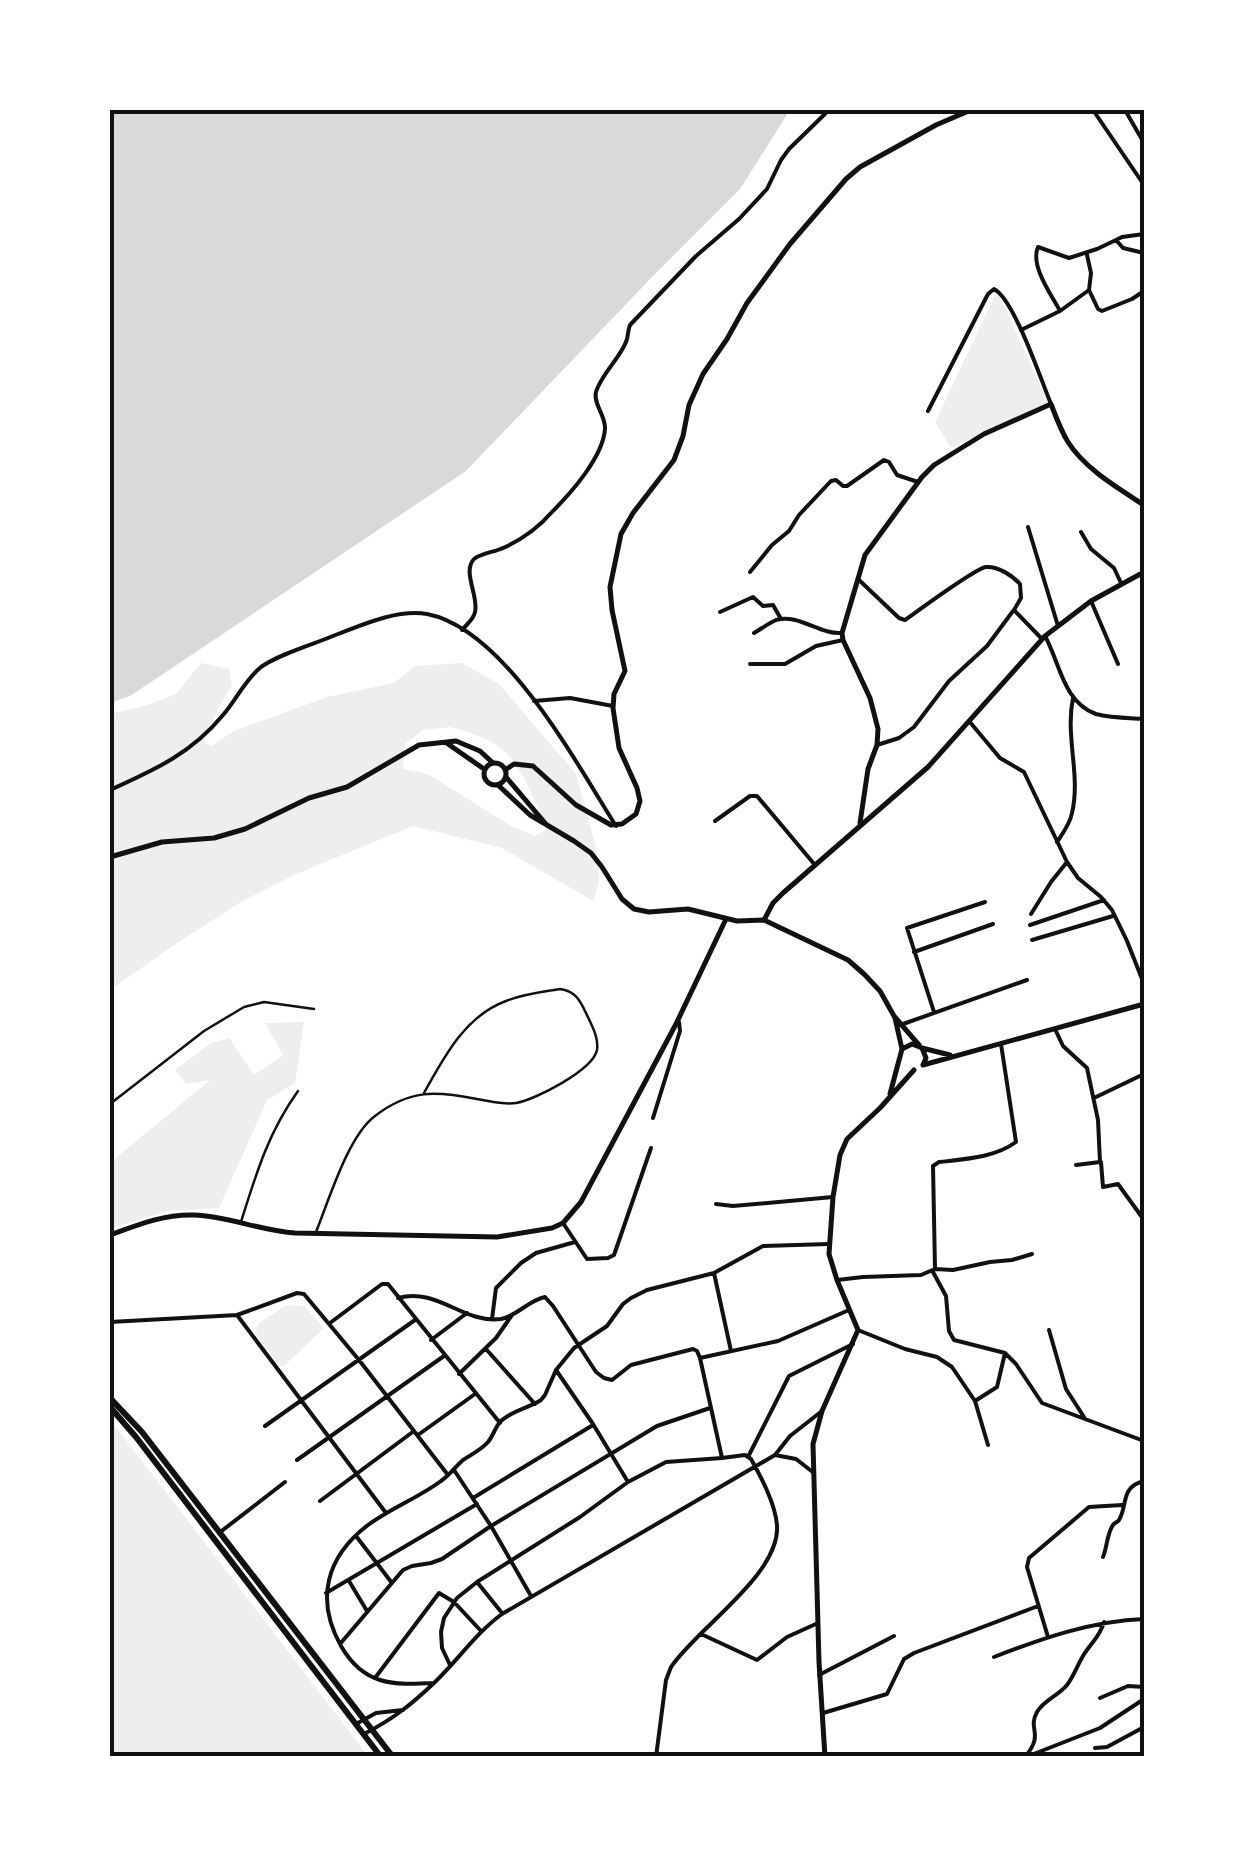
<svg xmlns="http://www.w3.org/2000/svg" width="1254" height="1867" viewBox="0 0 1254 1867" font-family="'Nunito Sans',sans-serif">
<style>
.green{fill:#eee;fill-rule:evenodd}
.water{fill:#d9d9d9}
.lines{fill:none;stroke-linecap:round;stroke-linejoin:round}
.service{stroke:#111;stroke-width:2.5}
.minor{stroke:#111;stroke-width:4}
.tertiary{stroke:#111;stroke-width:5}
.secondary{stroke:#111;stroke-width:5}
.primary{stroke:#111;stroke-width:6}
.neatline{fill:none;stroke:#111;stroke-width:4}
</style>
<rect width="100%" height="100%" fill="#fff"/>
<path class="green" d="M997,291L1048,402L951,448L935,422Z
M201,663L229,669L232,686L222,701L203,741L211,746L234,731L327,697L394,683L415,666L462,663L499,684L576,774L597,851L599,883L593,901L502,848L413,826L296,874L241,902L176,944L110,990V714L148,705L176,694ZM450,727C467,732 490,738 503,750C524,770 535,802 547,829L535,836L511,826L428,774L403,769L405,744L423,730Z
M304,1022L295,1083L267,1100L219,1208L167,1211L110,1229V1163L210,1080L186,1084L175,1070L211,1043L229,1038L254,1075L283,1055L265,1023Z
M286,1305L304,1306L324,1328L284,1366H279L255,1333L259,1323Z
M110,1424L116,1427L369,1757H110Z"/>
<path class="water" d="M110,110H790L740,189L653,276L466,471L130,696L110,703Z"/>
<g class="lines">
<path class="service" d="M110,1104L204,1031L244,1007L264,1002L314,1009
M241,1222C256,1174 268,1133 298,1091
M316,1232C329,1200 348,1136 375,1116C410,1089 436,1091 477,1099C490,1101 503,1105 516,1103C535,1100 593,1070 597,1050C599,1037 591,1024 586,1013C580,1000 575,991 560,989C542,992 523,994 506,1001C465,1016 444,1057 424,1093"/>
<path class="minor" d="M1093,110L1144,185
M1125,110L1144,143
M1116,240L1122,237L1144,234
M1089,290L1098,309L1102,311L1132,299L1144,291
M1060,311C1051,294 1030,266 1038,247L1069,258L1097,249L1116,240L1123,248L1144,253
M1021,330L1060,311L1089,290L1091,273L1087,255
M928,411L988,294L994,289C1014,299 1041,380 1051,404
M1028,527L1058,626
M1081,532L1091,549L1114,568L1121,583
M750,572L772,545L789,531L799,515L831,481L836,480L843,486H847L884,460L889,462L897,475L918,482
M859,580L899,618L905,620C918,611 974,569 986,567C998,566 1013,576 1020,584L1021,598L1014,610L1042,639
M1091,601L1118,664
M720,612L753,597L763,606L773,605L781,619
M462,630C467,624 474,619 475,612C479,596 462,572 474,559C481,553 495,552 503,548C521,540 539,527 552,512C571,493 603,457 605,429C606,416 593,404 596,392C601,374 623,355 627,339C628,335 628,330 630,325L696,256L739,219L767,189L781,160L789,149L829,110
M754,633C761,629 769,623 776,620C798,613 820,635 842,633
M1045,636C1060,663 1063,702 1096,714C1111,718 1129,718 1144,719
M750,664H785L816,646L843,640
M534,701L570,698L613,706
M969,721L1000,758L1024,772L1067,862L1078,878L1101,897L1112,910L1127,941L1144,984
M877,745L899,738L914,727L949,681L987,646L1013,611
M110,790C154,770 191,754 223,715C236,700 245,680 261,667C281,653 315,644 338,634C364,624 398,609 427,614C505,629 576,763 616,826
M715,821L750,796H757L815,865
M1057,842C1063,833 1070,824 1072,813C1081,775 1065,737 1073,698
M1031,914L1051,882L1067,862
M1030,925L1104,900
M1032,940L1113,916
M914,952L993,924
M934,1012L907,928L985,902
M903,1024L1027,980
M1055,1029L1063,1046L1087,1068L1098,1120L1100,1162L1076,1165
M1094,1098L1144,1074
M653,1118L680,1031L679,1022
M1101,1162L1103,1187L1118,1184L1144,1220
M716,1204L733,1206L833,1197
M563,1223L587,1259L608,1258L614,1255L651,1148
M935,1269L933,1166L939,1162C965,1159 994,1158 1016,1142L1001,1044
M933,1272L946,1296L949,1331L954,1340L1005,1353L1016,1364L1042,1403L1144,1441
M714,1273L731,1351
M837,1280L863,1277L921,1275L935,1269L953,1270L990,1262L1012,1260L1032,1254
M398,1298C438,1287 463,1324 501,1319C517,1316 529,1300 545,1297L553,1306L596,1372L604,1378L612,1380L631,1365L693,1349L697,1351L700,1358
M237,1315L386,1513
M492,1319L496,1288L521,1263L536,1253L575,1242
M110,1322L237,1315L297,1293L304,1294L359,1360L448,1475
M330,1323L382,1284H388L500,1423
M858,1330L905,1349L937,1357L952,1367L975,1401L988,1445
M1049,1330L1066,1389L1084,1417
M431,1340L467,1313
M486,1349L535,1404
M556,1370L593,1424L628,1482L666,1462L722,1458L700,1358L778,1341L849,1310
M459,1374L496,1338L512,1315
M975,1401L997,1387L1005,1353
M265,1426L415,1320
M418,1435L475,1394
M749,1455L789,1376L853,1344
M775,1455L796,1459L814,1473
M297,1460L444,1356
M454,1470L491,1526L531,1596
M473,1498L593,1425
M320,1501L414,1431
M219,1533L285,1482
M356,1536L392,1583
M1103,1557C1107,1548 1107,1533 1113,1525C1114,1523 1118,1522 1119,1520C1128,1505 1120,1487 1144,1481
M349,1581L367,1611
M477,1582L502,1613
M326,1593L477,1504
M701,1634L757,1660L787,1637L818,1623
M1048,1637L1027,1567L1029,1558L1089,1507L1122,1505
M340,1644L403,1570L412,1566L431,1563L442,1559L491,1526L657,1426L710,1408
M994,1657C1043,1638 1092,1621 1144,1619
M450,1665L442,1648L441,1632L444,1618L457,1598L477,1582L580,1517L628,1482
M819,1675L894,1636
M375,1678L439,1593L454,1602L481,1631
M434,1683C393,1685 364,1686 341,1646C315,1600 326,1557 368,1525C391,1508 418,1498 441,1481C450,1475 455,1467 463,1460C472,1454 481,1450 488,1442C493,1436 495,1428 500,1422C510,1411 529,1408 541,1400L545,1395L556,1370L574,1348L607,1326L623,1304L631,1298L647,1290L714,1273L763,1246L829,1244
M1100,1698L1128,1686L1144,1687
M823,1713L887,1694L904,1659L914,1653L1038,1606
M356,1724L376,1713L403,1710
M364,1734C393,1719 411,1705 435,1682C458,1660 476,1633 502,1614L775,1455L790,1436L822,1411
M1095,1748L1107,1747L1144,1727
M656,1757L666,1680L671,1667C697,1628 781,1574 777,1525C775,1503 761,1477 751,1459L745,1455L722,1458
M1025,1757C1045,1733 1027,1730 1037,1712C1044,1700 1058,1696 1067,1685C1074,1676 1077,1666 1083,1656C1090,1644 1100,1637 1104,1622
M1026,1757L1100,1728L1144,1699"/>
<path class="tertiary" d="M860,823L868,769L877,745L878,729L870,698L843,640L842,633L865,555L922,477L934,465L984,434L1051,404C1056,417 1061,431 1068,442C1085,469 1118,488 1144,505
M764,920L773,903L783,893L928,767L1045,636L1091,601L1144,572
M110,1235C137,1225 164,1214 194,1215C228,1216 261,1231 295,1233L497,1237L552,1228L563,1223L581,1202L676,1024L726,919"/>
<path class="secondary" d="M448,744L484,769
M484 774a11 11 0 1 1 22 0a11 11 0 1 1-22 0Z
M505,770L514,764L533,766L576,805L611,825L622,824L636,814L640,801L637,788L619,748L613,708L614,694L625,671L612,610L610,587L621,534L633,513L674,460L683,436L689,405L703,374L727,339L747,303L790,244L846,179L860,167L936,125L971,110
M506,777L545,823
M498,785L530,815L574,841L591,853L602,867L622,899L634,909L649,912L688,909L737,921L764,920L848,960L864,974L880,991L894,1016L919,1045
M110,857L162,842L214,838L245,829L309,798L347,787L419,745L456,741L480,751L493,763
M922,1048L950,1055
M902,1049L912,1044L922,1048L926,1058L923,1065
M923,1065L1144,1004
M890,1094L902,1049L895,1018
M825,1757L819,1662L813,1444L822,1411L858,1330L837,1280L829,1254L833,1197L840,1155L847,1139L880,1108L914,1070"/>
<path class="primary" d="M110,1398L142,1432L393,1757
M110,1407L136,1437L381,1757"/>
</g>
<rect width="1254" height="1867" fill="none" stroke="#ffffff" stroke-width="225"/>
<rect x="112" y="112" width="1030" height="1642" class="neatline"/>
</svg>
